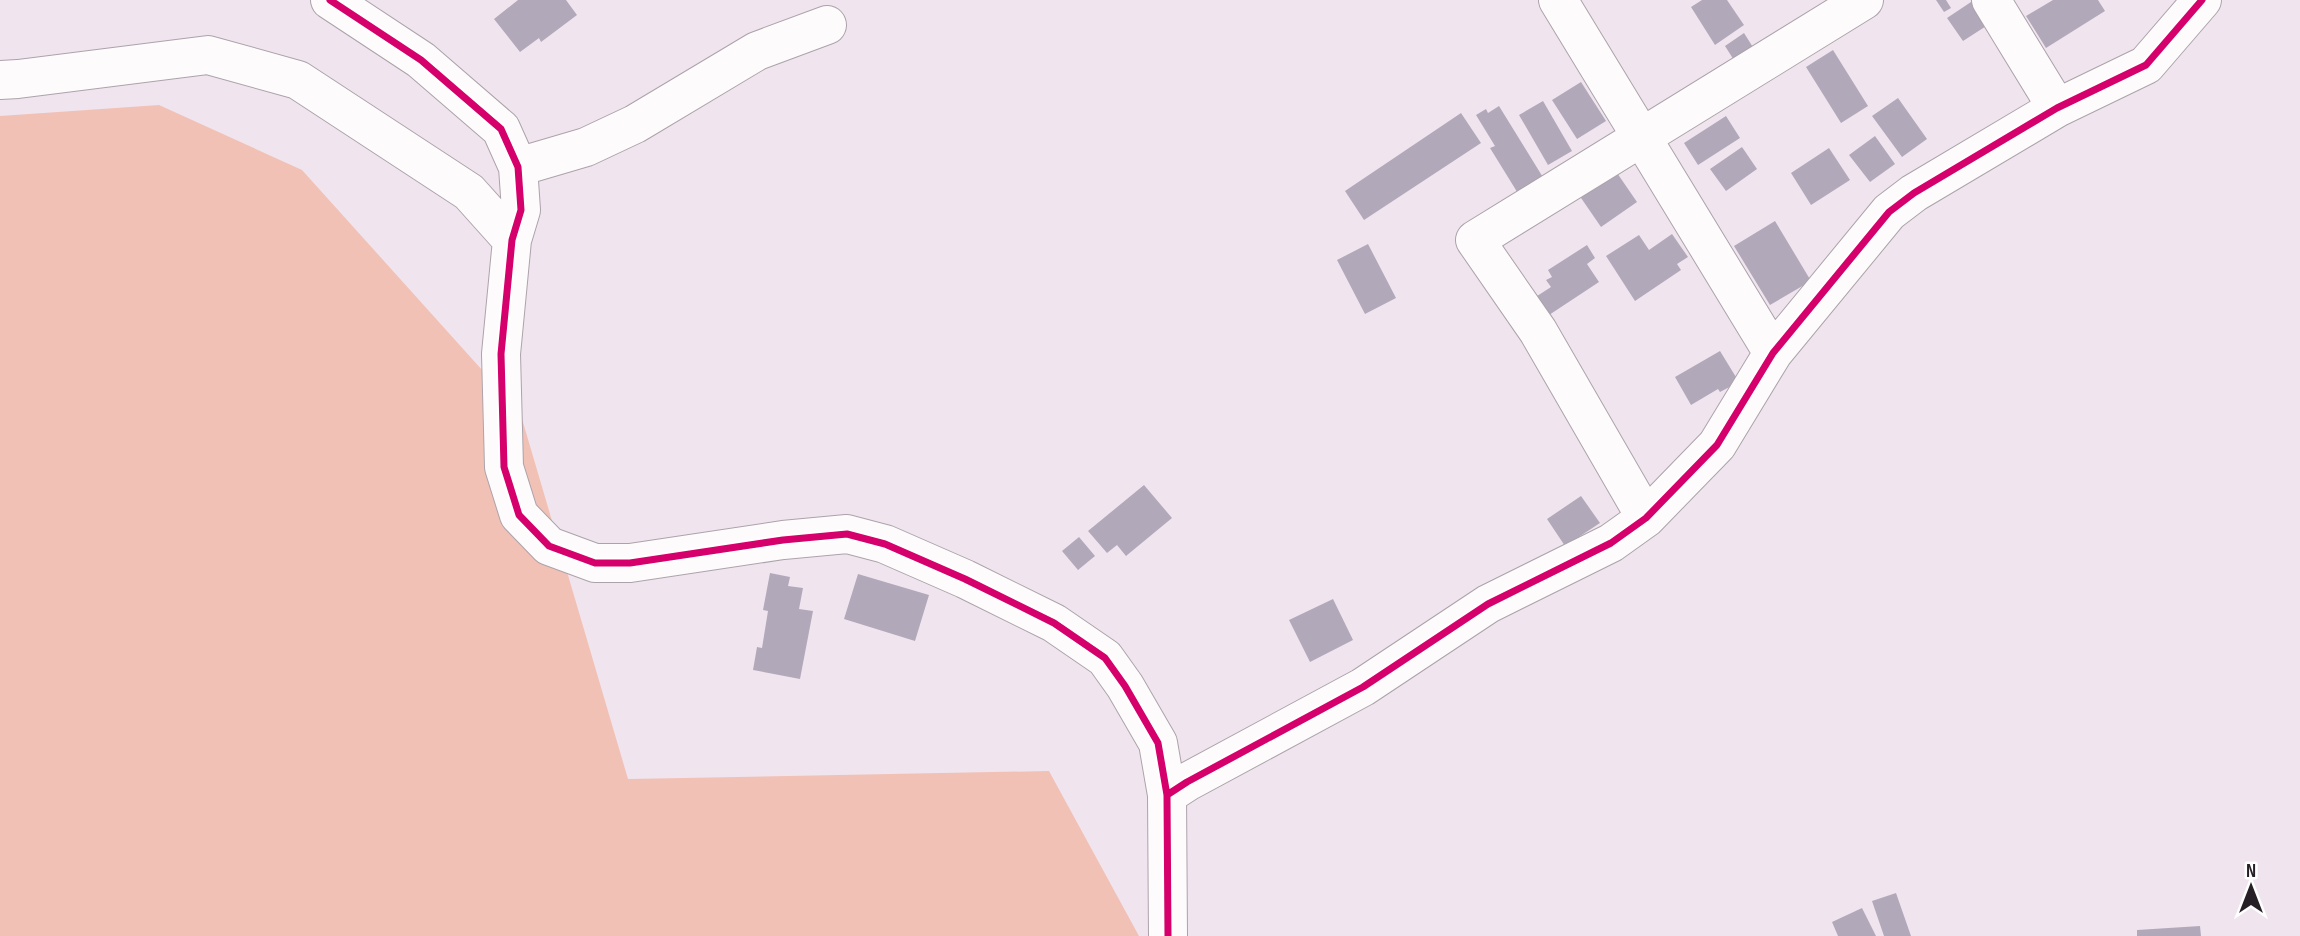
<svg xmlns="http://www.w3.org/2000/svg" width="2300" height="936" viewBox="0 0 2300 936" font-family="'Sofia Sans Condensed',sans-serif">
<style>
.green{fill:#f1c1b6}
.building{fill:#b1a8ba}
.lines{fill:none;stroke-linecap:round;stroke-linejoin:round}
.minor-casing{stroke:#aca3aa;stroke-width:40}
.minor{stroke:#fdfbfc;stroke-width:38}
.cycleway-casing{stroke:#fff;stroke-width:11}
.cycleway{stroke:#d6006c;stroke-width:7}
</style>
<rect width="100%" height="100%" fill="#f0e5ee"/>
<path class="green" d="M159,105L302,170L520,412L628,779L1049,771L1139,936H0V116Z"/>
<path class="building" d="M518,0H566L577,15L541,42L539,38L520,52L494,19Z
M1702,0H1727L1744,25L1715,45L1691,7Z
M1936,0H1946L1951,8L1944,12Z
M1974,0L1994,21L1963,41L1947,18Z
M2053,0H2098L2105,11L2046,48L2026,16Z
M1744,33L1756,52L1737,65L1725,46Z
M1833,50L1868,106L1841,123L1806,67Z
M1581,82L1606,121L1577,139L1552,100Z
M1898,98L1927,139L1902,157L1872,116Z
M1543,101L1572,151L1548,165L1519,115Z
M1499,106L1544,179L1519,195L1490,148L1495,146L1476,115L1486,109L1488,113Z
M1461,113L1481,143L1364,220L1345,191Z
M1726,116L1740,138L1698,165L1684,143Z
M1875,136L1895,164L1870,182L1849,155Z
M1742,147L1757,169L1726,191L1710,169Z
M1829,148L1850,180L1811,205L1791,173Z
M1615,170L1637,202L1601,227L1579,195Z
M1775,221L1811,281L1770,305L1734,246Z
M1672,234L1688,257L1677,264L1681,270L1635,301L1606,256L1639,235L1649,250Z
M1368,244L1396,298L1365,314L1337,260Z
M1587,245L1595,258L1587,264L1599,282L1543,319L1531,300L1551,287L1546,280L1552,277L1548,270Z
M1720,351L1739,382L1720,392L1718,389L1691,405L1675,377Z
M1144,485L1172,518L1126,556L1117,545L1107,553L1088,531Z
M1581,496L1600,523L1565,546L1547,519Z
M1079,537L1095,556L1078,570L1062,551Z
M770,573L790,577L788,586L803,588L799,609L813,611L800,679L753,670L757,647L762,648L768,611L763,610Z
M858,574L929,595L915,641L844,619Z
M1333,599L1353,640L1310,662L1289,620Z
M1896,893L1911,936H1884L1872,901Z
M1862,908L1876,936H1838L1832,922Z
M2200,926L2201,936H2137V930Z"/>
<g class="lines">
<g class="minor-casing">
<path id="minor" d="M330,0L421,60L501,129L518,167L521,210L512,240L501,354L504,467L519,515L549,546L595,563H630L783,540L847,534L885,544L965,579L1054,623L1105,658L1125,686L1158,743L1167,795L1168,936
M1558,0L1773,353
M1991,0L2057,108
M0,80L18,79L208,55L298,80L469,192L512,240
M518,167L586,147L635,124L757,51L827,25
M1646,518L1538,331L1475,240L1864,0
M1167,795L1187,782L1363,687L1488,604L1611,543L1646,518L1717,445L1773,353L1889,212L1914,193L2057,108L2146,65L2202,0"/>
</g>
<use href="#minor" class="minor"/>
<g class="cycleway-casing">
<path id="cycleway" d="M330,0L421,60L501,129L518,167L521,210L512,240L501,354L504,467L519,515L549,546L595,563H630L783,540L847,534L885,544L965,579L1054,623L1105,658L1125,686L1158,743L1167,795L1168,936
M1167,795L1187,782L1363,687L1488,604L1611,543L1646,518L1717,445L1773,353L1889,212L1914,193L2057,108L2146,65L2202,0"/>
</g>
<use href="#cycleway" class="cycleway"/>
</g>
<g transform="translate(2251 887)" stroke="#ffffff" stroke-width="5" paint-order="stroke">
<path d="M0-5L12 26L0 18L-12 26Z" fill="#261f25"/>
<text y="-10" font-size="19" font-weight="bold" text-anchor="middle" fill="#261f25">N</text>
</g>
</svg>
